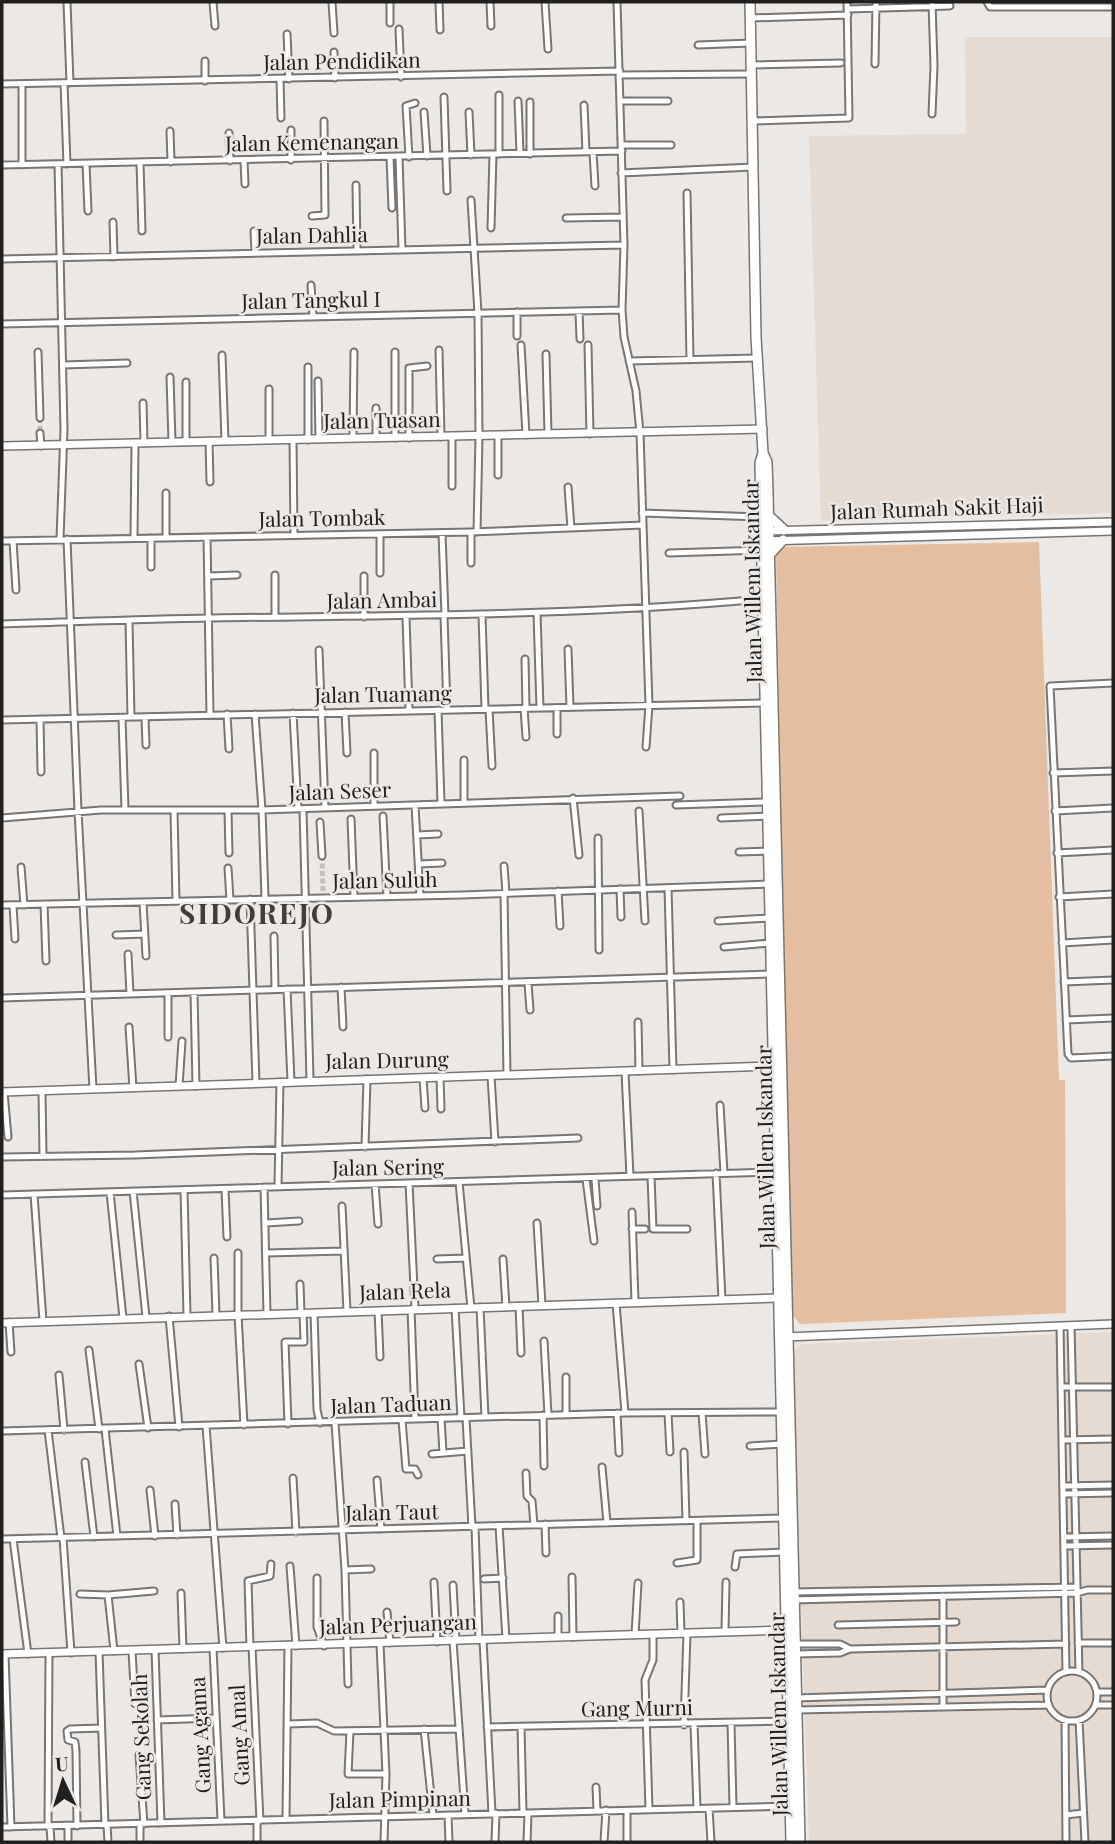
<svg xmlns="http://www.w3.org/2000/svg" width="1115" height="1844" viewBox="0 0 1115 1844" font-family="'Playfair Display',serif">
<style>
.built{fill:#e6dbd3}
.green{fill:#e4bea1}
.lines{fill:none;stroke-linecap:round;stroke-linejoin:round}
.minor-tunnel{stroke:#c3c0bd;stroke-width:5;stroke-dasharray:5 2.5;stroke-linecap:butt}
.minor-casing{stroke:#787572;stroke-width:9}
.tertiary-casing{stroke:#787572;stroke-width:10}
.trunk-casing{stroke:#787572;stroke-width:12}
.minor{stroke:#fff;stroke-width:5}
.tertiary{stroke:#fff;stroke-width:7}
.trunk{stroke:#fff;stroke-width:9}
.labels{text-anchor:middle;stroke-width:5;stroke-linejoin:round;paint-order:stroke}
.street-label{font-size:21px;fill:#21201f;stroke:#ece8e5}
.district-label{font-size:28px;font-weight:bold;letter-spacing:2px;fill:#403d3b;stroke:#ece8e5}
</style>
<rect width="100%" height="100%" fill="#ece8e5"/>
<path class="built" d="M965,37H1113V513L821,521L809,136L966,134Z
M1113,1332V1842H809L792,1354L801,1344Z"/>
<path class="green" d="M1039,542L1059,1080H1065L1066,1313L800,1324L792,1314L776,554L781,547Z"/>
<g class="lines">
<path class="minor-tunnel" d="M40,418V433
M322,856L323,891"/>
<g class="minor-casing">
<path id="minor" d="M67,2L70,83
M213,2L215,26
M332,2L334,33
M390,2V23
M439,2L440,30
M490,2L491,26
M545,2L548,49
M617,2L624,245L622,310L624,337L636,391L640,433L649,705L646,747
M932,2L934,66L932,114
M987,2L990,7H1113
M848,9L950,6
M750,18L848,15
M399,29L401,77
M287,34L289,79
M698,45L751,43
M334,52L335,78
M205,61V81
M875,64L876,2
M751,65L841,63
M620,75L751,74
M280,79L281,118
M64,83L67,164
M2,84L620,71
M22,84V165
M499,95V154
M444,97L447,191
M518,101L520,153
M621,101H668
M584,105L586,152
M424,112L427,156
M469,112L471,155
M752,121L849,118L847,2
M291,130V160
M170,131L171,162
M229,133L230,161
M622,145H671
M593,152L595,186
M530,154V102
M390,157L392,208
M399,157L402,250
M409,157L406,106L415,103
M244,161L245,184
M140,163L142,231
M58,164L64,430L60,539
M86,164L88,211
M2,165L622,151
M621,173L753,167
M356,185L357,250
M687,193L690,360
M471,200L478,313L479,436L477,532
M312,216L325,215L324,121
M566,218L622,217
M113,222L114,257
M491,228L493,154
M254,231L255,253
M2,259L624,245
M311,285L313,317
M579,311L580,339
M2,324L622,310
M517,336V312
M521,345L526,435
M588,345L590,434
M439,350L441,437
M38,352L40,418
M395,352V438
M546,354L548,434
M222,355L225,441
M629,361L757,358
M63,365L127,363
M170,377L172,442
M318,381L319,439
M186,382V442
M269,389V440
M143,403L144,443
M376,408V438
M40,433L41,446
M452,437V486
M353,438L354,352
M409,438V368L427,366
M293,440L294,535
M308,440V367
M209,441L210,482
M498,475V436
M568,487L571,528
M166,493V538
M642,513L761,517
M471,532V563
M442,533L445,616
M207,537L210,715
M134,538L135,444
M151,538V567
M67,539L78,811L93,1089
M2,541L471,532L643,525
M13,541L16,590
M669,553L764,550
M380,573V534
M275,575V617
M209,576L237,575
M537,613L540,708
M482,615L485,709
M444,616L447,710
M364,617V576
M406,617L409,710
M129,621L131,717
M2,624C72,622 143,619 213,618C397,615 579,616 762,599
M568,649L570,707
M319,650L325,808
M525,659L526,708
M1113,683L1050,686L1068,1054L1071,1058L1113,1056
M524,708L526,737
M557,708V734
M489,709L492,766
M438,710L441,803
M345,712L347,753
M293,713L298,809
M227,714L229,749
M255,714L262,810L265,898
M145,717L146,745
M122,718L125,810
M40,719L41,772
M2,720L765,703
M374,753V806
M464,760V802
M1053,773L1113,771
M573,798L579,855
M415,805L420,896
M676,805L767,802
M303,809L310,1080
M174,811L176,901
M228,811L229,853
M639,811L645,921
M1055,811L1113,808
M383,816L387,897
M2,818L101,810H262L680,796
M721,818L767,816
M351,819L354,897
M320,822L322,856
M417,835L438,834
M598,838L599,950
M739,852L768,851
M1057,853L1113,850
M418,864L442,863
M504,866L506,893
M21,867L24,905
M228,868L230,900
M668,888L673,1070
M620,889L621,917
M558,891L560,926
M504,894L507,1075
M1059,897L1113,894
M250,899L256,1083
M143,902L146,956
M44,904L46,961
M2,905L462,895L769,884
M13,905L15,939
M718,921L770,918
M116,935L145,934
M274,936L275,989
M1062,943L1113,940
M724,947L770,943
M128,954L130,994
M1064,982L1113,980
M528,983L530,1010
M341,987L343,1027
M287,989L291,1081
M194,992L196,1086
M168,993V1037
M2,998L771,974
M1066,1020L1113,1018
M638,1022L639,1071
M129,1027L133,1088
M625,1072L630,1176
M491,1076L495,1142
M440,1077L441,1109
M423,1078L425,1108
M179,1086L182,1041
M42,1091L43,1156
M4,1092L8,1137
M720,1105L724,1173
M365,1147L367,1079
M2,1157L135,1155L578,1138
M716,1173L722,1300
M651,1176L653,1229H687
M586,1179L594,1241
M595,1179L597,1206
M459,1182L471,1308
M409,1183L415,1309
M375,1184L378,1224
M278,1186L280,1082
M264,1187L267,1314
M225,1189L227,1237
M184,1190L187,1315
M133,1191L146,1317
M110,1192L123,1318
M34,1194L43,1321
M2,1195L775,1172
M342,1206L347,1311
M632,1212L635,1302
M266,1223L299,1221
M537,1223L542,1305
M632,1229H645
M238,1253V1315L244,1425
M267,1253L344,1251
M214,1258L216,1315
M437,1259L466,1258
M503,1259L506,1307
M300,1284L301,1313
M616,1303L625,1413
M519,1306L521,1353
M480,1307L485,1417
M455,1308L461,1418
M411,1309L415,1419
M378,1311L380,1357
M314,1313L317,1410L320,1423
M169,1316L179,1427
M9,1322L11,1352
M1060,1326L1066,1672
M1071,1326L1079,1672
M544,1341L548,1415
M89,1350L99,1429
M139,1364L148,1428
M59,1375L64,1430
M566,1377V1414
M1061,1387H1113
M617,1413L619,1453
M668,1413L670,1452
M702,1413L705,1454
M543,1415L544,1466
M441,1418L443,1453
M466,1418L472,1527
M402,1420L406,1469H415L418,1475
M335,1423L345,1570L348,1684
M288,1424L285,1342H304L303,1313
M206,1426L223,1648
M105,1429L117,1536
M48,1430L61,1538
M2,1431L625,1413L781,1412
M1062,1440L1113,1439
M750,1446L782,1444
M684,1452L686,1521
M432,1454L468,1451
M85,1462L94,1537
M602,1467L607,1523
M526,1473L527,1496L532,1501L534,1525
M293,1478L296,1532
M377,1480L381,1529
M1063,1486L1113,1485
M150,1490L155,1536
M1063,1494L1113,1493
M175,1504L177,1535
M545,1524L546,1553
M499,1526L506,1639
M475,1527L479,1640
M1064,1537L1113,1536
M63,1538L71,1653
M2,1539L783,1518
M13,1539L28,1654
M1064,1546L1113,1545
M677,1563L697,1560V1521
M290,1566L296,1646
M735,1567L737,1554L784,1552
M345,1570L371,1569
M572,1577L573,1637
M317,1578V1627L324,1646
M484,1579L503,1578
M434,1582L437,1642
M453,1585L456,1641
M793,1592L1077,1587
M181,1593L183,1649
M80,1594L108,1595
M792,1600L1077,1593L1087,1590H1113
M680,1602L681,1633
M387,1612L390,1643
M558,1616V1637
M838,1625L956,1622
M725,1632L726,1582
M635,1635L638,1583
M483,1640L492,1813
M453,1641L465,1814
M1078,1643H1113
M380,1644L386,1774L384,1842
M795,1644H840L850,1649
M250,1647L248,1581L270,1576L271,1564
M252,1647L260,1821
M213,1648L221,1820
M155,1650L161,1823
M114,1651L108,1595L154,1591
M132,1651L135,1704
M99,1652L105,1825
M5,1654L11,1827
M795,1654L840,1653L850,1649L1066,1644
M1047 1696a25 25 0 1 1 50 0a25 25 0 1 1-50 0Z
M1097,1692H1113
M796,1698L1048,1690
M1096,1705H1113
M943,1707V1596
M797,1710L1049,1705
M157,1720L216,1718
M1065,1720L1066,1842
M1079,1720L1085,1842
M731,1723L733,1807
M288,1724L317,1723L334,1731L458,1729
M694,1724L697,1808
M684,1725L687,1633
M487,1727L788,1721
M521,1727L523,1813
M424,1729L433,1815
M350,1731L348,1774H386
M139,1755L144,1824
M596,1787L597,1810
M709,1808L711,1842
M649,1809L645,1680L653,1660V1635
M448,1815L449,1842
M1066,1815L1083,1813
M286,1819L288,1646
M257,1821V1842
M140,1824V1842
M107,1825L108,1842
M68,1826V1842
M77,1826L76,1751L75,1742L68,1740L67,1731L70,1729L101,1728
M2,1827L793,1806
M48,1827L49,1653
M50,1827L51,1842
M495,1842L496,1813
M527,1842L528,1814
M604,1842L606,1810
M627,1842V1811"/>
</g>
<g class="tertiary-casing">
<path id="tertiary" d="M2,446L763,429
M765,531L1113,522
M765,541L1113,531
M2,1092L773,1066
M2,1323L778,1298
M785,1337L1113,1324
M2,1654L788,1630"/>
</g>
<g class="trunk-casing">
<path id="trunk" d="M750,2L756,337L763,453L767,462L768,494L800,1842
M763,453L760,463L761,517L791,1842
M769,516L784,530
M770,554L783,540"/>
</g>
<use href="#minor" class="minor"/>
<use href="#tertiary" class="tertiary"/>
<use href="#trunk" class="trunk"/>
</g>
<g class="labels">
<g class="street-label">
<text transform="translate(342 62) rotate(-1)" y="7">Jalan Pendidikan</text>
<text transform="translate(312 143) rotate(-1)" y="7">Jalan Kemenangan</text>
<text transform="translate(312 236) rotate(-1)" y="7">Jalan Dahlia</text>
<text transform="translate(311 301) rotate(-1)" y="7">Jalan Tangkul I</text>
<text transform="translate(382 421) rotate(-1)" y="7">Jalan Tuasan</text>
<text transform="translate(937 509) rotate(-2)" y="7">Jalan Rumah Sakit Haji</text>
<text transform="translate(322 519) rotate(-1)" y="7">Jalan Tombak</text>
<text transform="translate(753 581) rotate(-91)" y="7">Jalan Willem Iskandar</text>
<text transform="translate(382 601) rotate(-1)" y="7">Jalan Ambai</text>
<text transform="translate(383 695) rotate(-1)" y="7">Jalan Tuamang</text>
<text transform="translate(340 792) rotate(-2)" y="7">Jalan Seser</text>
<text transform="translate(385 881) rotate(-1)" y="7">Jalan Suluh</text>
<text transform="translate(387 1061) rotate(-1)" y="7">Jalan Durung</text>
<text transform="translate(766 1147) rotate(-91)" y="7">Jalan Willem Iskandar</text>
<text transform="translate(388 1168) rotate(-1)" y="7">Jalan Sering</text>
<text transform="translate(405 1292) rotate(-2)" y="7">Jalan Rela</text>
<text transform="translate(391 1405) rotate(-2)" y="7">Jalan Taduan</text>
<text transform="translate(392 1513) rotate(-1)" y="7">Jalan Taut</text>
<text transform="translate(398 1625) rotate(-2)" y="7">Jalan Perjuangan</text>
<text transform="translate(637 1709) rotate(-1)" y="7">Gang Murni</text>
<text transform="translate(779 1714) rotate(-91)" y="7">Jalan Willem Iskandar</text>
<text transform="translate(201 1735) rotate(-93)" y="7">Gang Agama</text>
<text transform="translate(240 1735) rotate(-93)" y="7">Gang Amal</text>
<text transform="translate(142 1737) rotate(-92)" y="7">Gang Sekolah</text>
<text transform="translate(400 1800) rotate(-1)" y="7">Jalan Pimpinan</text>
</g>
<g class="district-label">
<text x="257" y="924">SIDOREJO</text>
</g>
</g>
<rect width="1115" height="1844" fill="none" stroke="#21201f" stroke-width="7"/>
<g transform="translate(63 1781) rotate(356)" stroke="#ece8e5" stroke-width="5" paint-order="stroke">
<path d="M0-5L12 26L0 18L-12 26Z" fill="#21201f"/>
<text y="-10" font-size="19" font-weight="bold" text-anchor="middle" fill="#21201f">U</text>
</g>
</svg>
